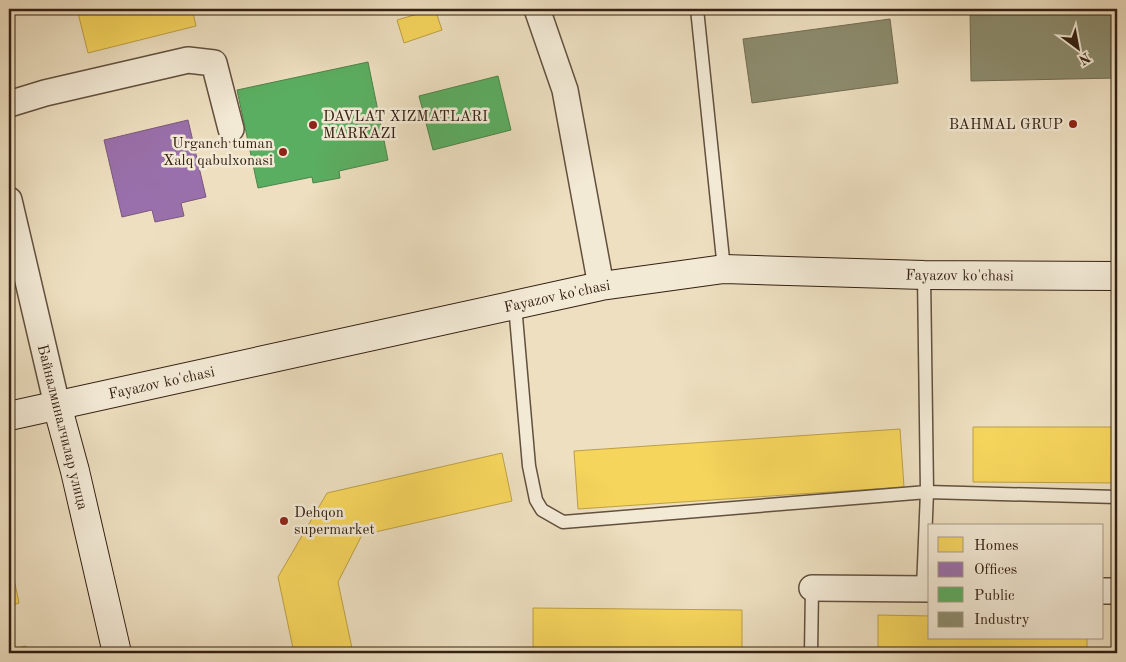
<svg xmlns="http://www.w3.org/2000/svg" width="1126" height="662" viewBox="0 0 1126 662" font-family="'Old Standard TT',serif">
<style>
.homes{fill:#f6d55c;stroke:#bc9f46}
.offices{fill:#9970ab;stroke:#7b587d}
.public{fill:#5aae61;stroke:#4f8349}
.industry{fill:#8c8c6e;stroke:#726c52}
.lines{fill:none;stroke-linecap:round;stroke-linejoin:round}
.lane-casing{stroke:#62503e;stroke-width:15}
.street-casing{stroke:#62503e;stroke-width:28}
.secondary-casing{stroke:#342012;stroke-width:30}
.lane{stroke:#f3ead6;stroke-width:12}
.street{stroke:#f3ead6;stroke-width:25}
.secondary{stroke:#f3ead6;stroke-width:28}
.poi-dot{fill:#8f2418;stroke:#f3ead6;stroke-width:2}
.labels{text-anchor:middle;stroke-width:5;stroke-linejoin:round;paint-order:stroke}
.poi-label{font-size:15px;fill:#342012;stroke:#f3ead6;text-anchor:start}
.street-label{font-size:15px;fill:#342012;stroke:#f3ead6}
</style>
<rect width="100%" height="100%" fill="#eddfc0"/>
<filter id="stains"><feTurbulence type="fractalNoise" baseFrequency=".004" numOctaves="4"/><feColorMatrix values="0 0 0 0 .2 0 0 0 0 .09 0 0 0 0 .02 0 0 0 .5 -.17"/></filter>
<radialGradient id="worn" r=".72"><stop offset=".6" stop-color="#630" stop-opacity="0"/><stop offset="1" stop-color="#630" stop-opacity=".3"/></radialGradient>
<path class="homes" d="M77,9H192L196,26L88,53Z
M435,9L442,30L404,43L397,20Z
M973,427H1117V483L973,482Z
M900,429L904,487L578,509L574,451Z
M502,453L512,501L362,535L338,582L353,653H294L278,577L327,493Z
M9,555L19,603L9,606Z
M533,608L742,610V653H533Z
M878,615L930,616V638H1087V653H878Z
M26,646L27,653H9V650Z"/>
<path class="offices" d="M188,120L206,197L181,203L184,216L155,222L152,210L122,217L104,140Z"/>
<path class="public" d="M368,62L388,160L339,171L340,178L313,183L312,177L258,188L237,90Z
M498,76L511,130L433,150L419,96Z"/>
<path class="industry" d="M970,9H1117V78L971,81Z
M890,19L898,83L752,103L743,39Z"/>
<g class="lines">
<g class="lane-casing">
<path id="lane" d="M697,9L724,269
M515,305L529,466L536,500L542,510L563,522L927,492L924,275
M923,589L927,492L1117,497
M811,653L812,588"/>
</g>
<g class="street-casing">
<path id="street" d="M537,9L565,90L601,286
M9,104L45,93L188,60L214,63L231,129
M9,200L57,405
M812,588L930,589
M1102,591H1117"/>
</g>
<g class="secondary-casing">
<g id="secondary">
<path d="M57,405L75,471L117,653"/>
<path id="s1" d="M9,416L601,286L724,269L924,275L1117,276"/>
</g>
</g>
<use href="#lane" class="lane"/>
<use href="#street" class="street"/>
<use href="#secondary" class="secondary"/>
</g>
<g class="poi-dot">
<circle cx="1073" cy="124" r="5"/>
<circle cx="313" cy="125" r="5"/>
<circle cx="283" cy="152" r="5"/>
<circle cx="284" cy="521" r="5"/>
</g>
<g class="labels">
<g class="poi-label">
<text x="323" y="121">DAVLAT XIZMATLARI<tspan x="323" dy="17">MARKAZI</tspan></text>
<text x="1063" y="129" text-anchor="end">BAHMAL GRUP</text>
<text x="273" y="148" text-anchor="end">Urganch tuman<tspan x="273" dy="17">Xalq qabulxonasi</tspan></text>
<text x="294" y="517">Dehqon<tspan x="294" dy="17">supermarket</tspan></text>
</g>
<g class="street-label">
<text dy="5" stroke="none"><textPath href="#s1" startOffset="966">Fayazov ko'chasi</textPath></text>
<text dy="5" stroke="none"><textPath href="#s1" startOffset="561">Fayazov ko'chasi</textPath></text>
<text dy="5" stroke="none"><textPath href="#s1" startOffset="156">Fayazov ko'chasi</textPath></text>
<text transform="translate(63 427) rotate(76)" y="5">Байналминалчилар улица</text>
</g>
</g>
<rect width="1126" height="662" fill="none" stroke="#eddfc0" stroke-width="30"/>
<rect x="10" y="10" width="1106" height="642" fill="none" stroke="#342012" stroke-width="2.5"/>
<rect x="15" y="15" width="1096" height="632" fill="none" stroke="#342012"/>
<rect x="928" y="524" width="175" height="115" fill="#f3ead6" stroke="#a79988"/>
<rect x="938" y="537" width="25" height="15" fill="#f6d55c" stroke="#a79988"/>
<text x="974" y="550" font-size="15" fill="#342012">Homes</text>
<rect x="938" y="562" width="25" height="15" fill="#9970ab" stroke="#a79988"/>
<text x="974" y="574" font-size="15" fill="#342012">Offices</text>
<rect x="938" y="587" width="25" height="15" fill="#5aae61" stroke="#a79988"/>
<text x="974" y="600" font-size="15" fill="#342012">Public</text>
<rect x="938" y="612" width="25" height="15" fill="#8c8c6e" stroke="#a79988"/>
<text x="974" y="624" font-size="15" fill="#342012">Industry</text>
<g transform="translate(1078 48) rotate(148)" stroke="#f3ead6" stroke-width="4" paint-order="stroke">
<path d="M0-4L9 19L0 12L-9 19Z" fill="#342012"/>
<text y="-8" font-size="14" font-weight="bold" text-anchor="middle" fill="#342012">N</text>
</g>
<rect width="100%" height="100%" filter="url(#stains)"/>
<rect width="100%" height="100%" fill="url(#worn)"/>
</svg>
